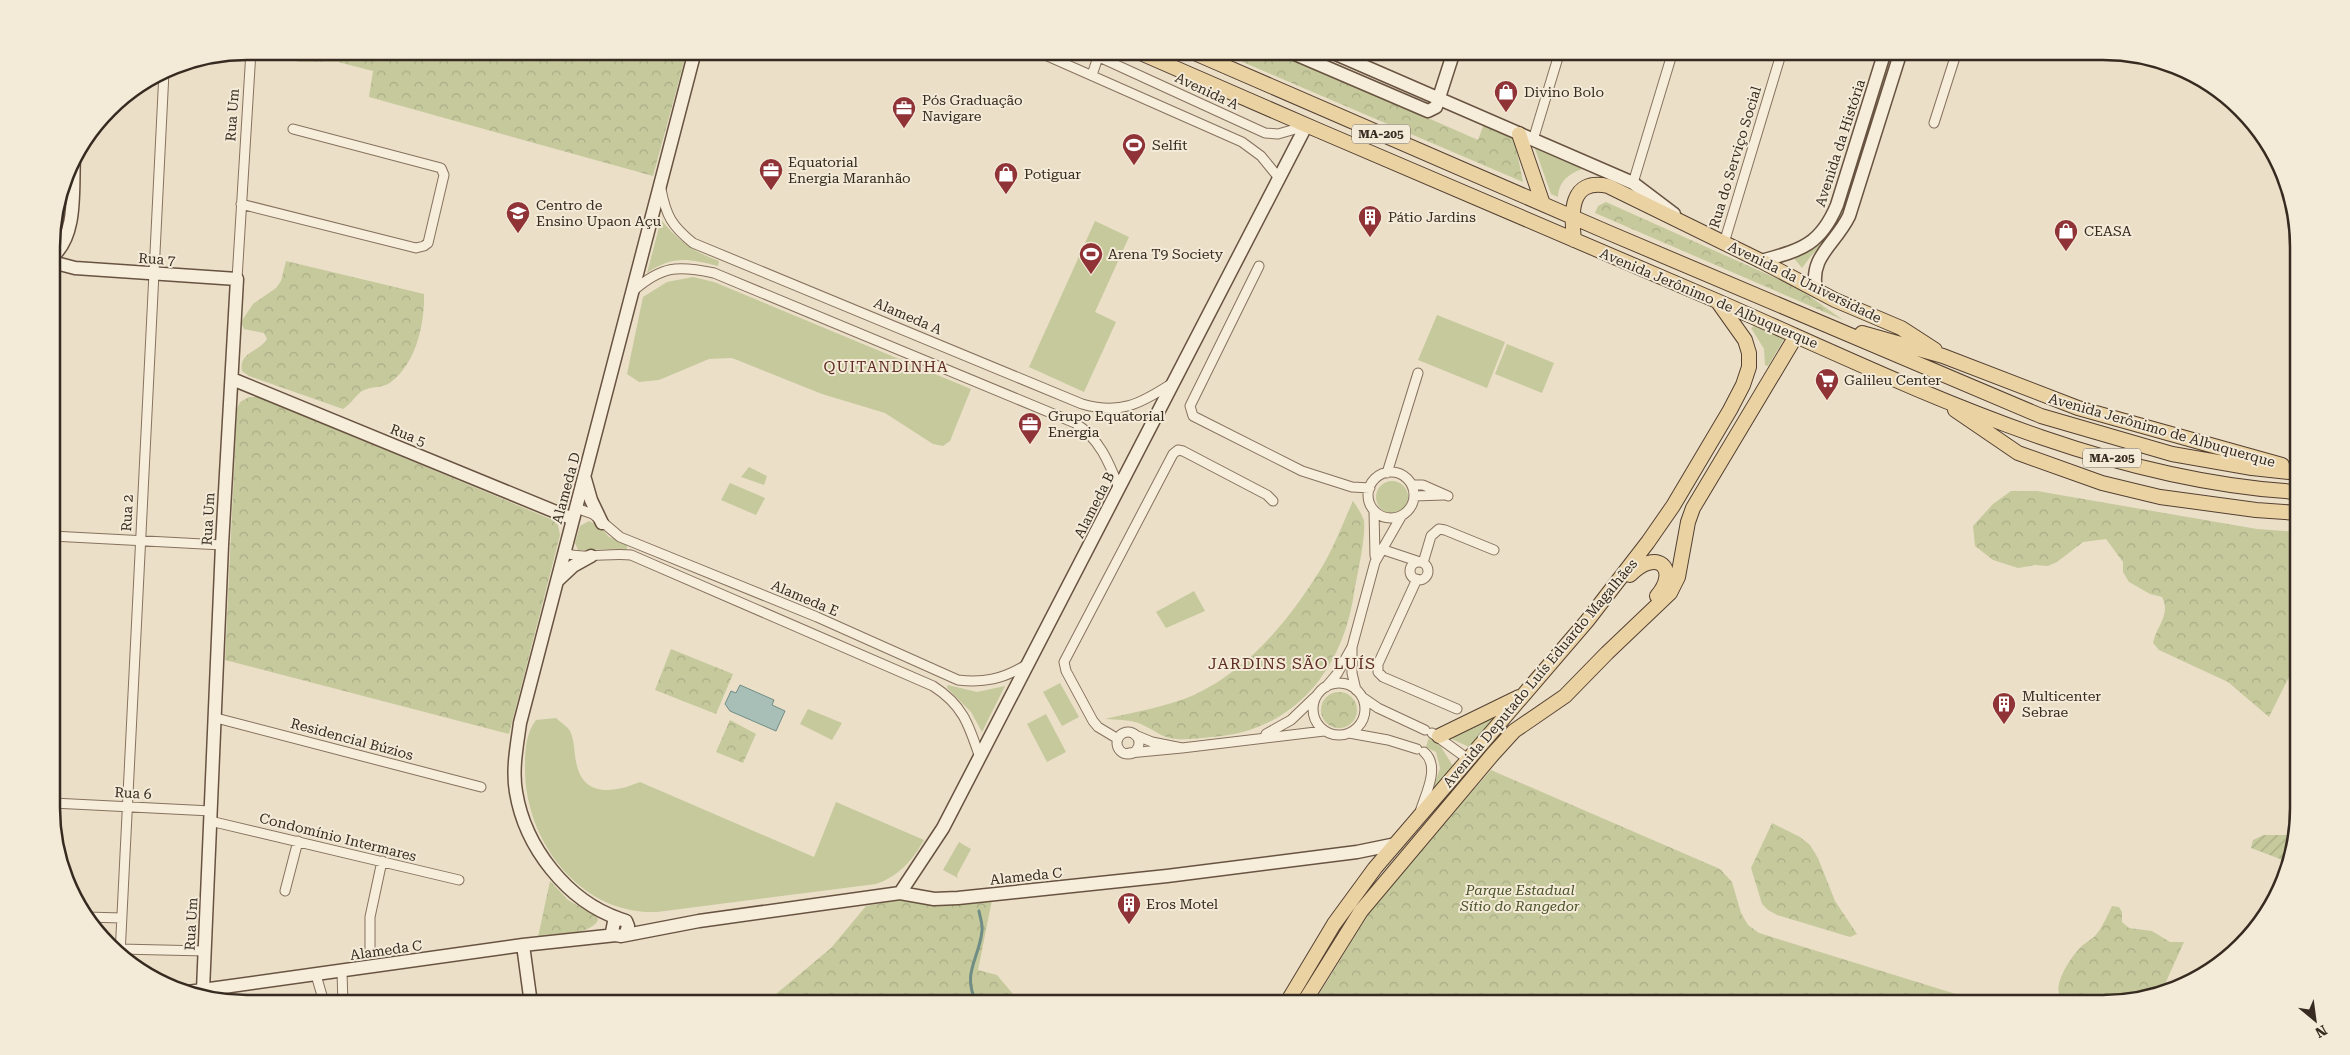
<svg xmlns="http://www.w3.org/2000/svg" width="2350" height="1055" viewBox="0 0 2350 1055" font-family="'Roboto Serif',serif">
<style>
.grass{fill:#c5c99c}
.forest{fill:url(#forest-crowns)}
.garden{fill:url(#garden-furrows)}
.water{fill:#a8bfb8;stroke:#708d85}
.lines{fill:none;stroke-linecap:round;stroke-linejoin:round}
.stream{stroke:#708d85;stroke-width:3}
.street-casing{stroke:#86725e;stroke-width:11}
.secondary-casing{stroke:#685341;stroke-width:15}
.primary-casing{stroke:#544132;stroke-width:16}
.street{stroke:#f6edda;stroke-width:9}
.secondary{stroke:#f6edda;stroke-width:12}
.primary{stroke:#ebd2a3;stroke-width:14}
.labels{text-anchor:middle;stroke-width:4;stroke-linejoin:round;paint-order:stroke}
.shield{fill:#f3ead7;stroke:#6f6458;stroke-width:1}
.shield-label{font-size:12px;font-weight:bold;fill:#372b21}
.street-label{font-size:14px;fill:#372b21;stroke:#f3ead7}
.poi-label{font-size:14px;fill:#372b21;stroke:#f3ead7;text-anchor:start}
.park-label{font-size:14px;font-style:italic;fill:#495229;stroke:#f3ead7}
.neighbourhood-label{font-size:15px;letter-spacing:1px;fill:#602e23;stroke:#f3ead7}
.quarter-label{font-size:16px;letter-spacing:1px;fill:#602e23;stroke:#f3ead7}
.rim{fill:none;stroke:#372b21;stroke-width:2.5}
</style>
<defs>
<pattern id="forest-crowns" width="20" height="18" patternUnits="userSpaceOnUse" patternTransform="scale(1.25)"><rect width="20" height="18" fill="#c5c99c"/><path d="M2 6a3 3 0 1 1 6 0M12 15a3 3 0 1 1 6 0" fill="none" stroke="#aaad86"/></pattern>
<pattern id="garden-furrows" width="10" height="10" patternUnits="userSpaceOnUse" patternTransform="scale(1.25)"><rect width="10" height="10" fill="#c5c99c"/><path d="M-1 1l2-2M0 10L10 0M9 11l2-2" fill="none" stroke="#aaad86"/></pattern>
</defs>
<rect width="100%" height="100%" fill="#ebdfc8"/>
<path class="grass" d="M1890,51H1896L1850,198L1834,231L1811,256L1802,268L1793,257L1816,244Z
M1534,146L1585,168C1570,173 1559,180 1558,197L1551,194Z
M661,220C680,242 692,251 719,261L718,266C688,259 674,255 647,273Z
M1095,221L1129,237L1095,312L1116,322L1084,392L1029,367Z
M693,277L714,282L971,389L950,441L943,446L933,444L885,413L822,394L732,358L709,359L659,380L639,382L627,374L643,297L667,282Z
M1437,315L1505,342L1487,388L1418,360Z
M1754,326L1784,339L1768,366L1765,365L1764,349L1751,328Z
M1507,344L1554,363L1542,393L1495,374Z
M749,467L767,476L764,485L741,477Z
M1376 497a16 16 0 1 1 32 0a16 16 0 1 1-32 0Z
M730,483L765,498L756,515L721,500Z
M589,521L599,526L609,537L627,544V549L578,550L575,543L580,526Z
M1194,591L1205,611L1166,628L1156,612Z
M1060,683L1079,717L1062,726L1043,692Z
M948,685L977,692L1005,686L982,732L971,712L947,688Z
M1504,707L1469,747L1452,739L1451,736Z
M808,709L842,723L832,740L800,724Z
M1046,714L1066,752L1047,762L1027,724Z
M556,718C560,722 568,727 570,731C575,741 574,755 577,766C585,798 616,792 640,782L814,857L836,802L924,840C912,861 899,876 876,884L657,912C579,915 524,839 525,767C525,750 526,733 536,720Z
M1429,737L1438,742L1453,766L1432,792L1440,768L1436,752L1426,747Z
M959,842L971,849L957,875L958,878L943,870Z"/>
<path class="forest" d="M280,51H687L653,176L369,97L373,71L338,62H299L281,56Z
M1217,51H1276L1478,140L1484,124L1514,137L1523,182Z
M71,164L66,227L61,237L52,248V234Z
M1606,202L1798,288L1843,320L1595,213L1598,206Z
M286,261L424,294C425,323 416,364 391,382C384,388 371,386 362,391C356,395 352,403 343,409L249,376L242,371C238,353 259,352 267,339L264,333L244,329L241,322L253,304L276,288L281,281Z
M249,397H258L553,520L558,525L560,535L509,734L225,660L237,409L240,402Z
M2011,491H2037L2257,529L2298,532V666L2294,667L2269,717L2228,682L2159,650L2153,643C2157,625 2171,615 2162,597L2150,594L2129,582L2123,572V562L2106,539L2083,542L2057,562L2048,566L2035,565L2018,568L1993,560L1975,546L1973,526L1993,504Z
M1353,501C1357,507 1362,514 1364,521C1366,537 1357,576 1354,593C1343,670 1293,732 1212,737C1198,738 1183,741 1170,738C1160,736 1152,729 1143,725C1131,719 1117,720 1105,719C1134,712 1166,707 1194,695C1250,669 1290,619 1322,567C1334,547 1343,523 1353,501Z
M671,649L733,674L716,714L655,690Z
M1321 710a18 18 0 1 1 36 0a18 18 0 1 1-36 0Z
M730,720L756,734L743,763L716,752Z
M1491,770L1720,869L1732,882L1741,913L1748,925L1759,933L1985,1003L1313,1004L1379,897Z
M1772,823L1800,837L1810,845L1818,858L1835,901L1857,934L1850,937L1777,915L1768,910L1762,904L1751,868Z
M550,881L568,900L596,916L598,920C591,935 553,935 538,937Z
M904,899L992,900L978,970L997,975L1018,1000L1024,1004H764L831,948L866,906Z
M2112,906L2119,907L2122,912V922L2129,928L2152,931L2170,942H2184L2160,995L2116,1003H2069C2045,996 2068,961 2079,949C2083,944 2089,941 2094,937C2102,929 2107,916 2112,906Z"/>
<path class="garden" d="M2264,835H2293L2288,862L2251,848L2253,840Z"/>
<path class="water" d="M740,685L774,700L772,705L785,711L776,731L730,711L725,704L731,691L736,693Z"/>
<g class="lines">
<path class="stream" d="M977,1004C961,973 979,960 982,931C983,925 980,917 979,911"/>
<g class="street-casing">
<path id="street" d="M1036,51L1242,142L1261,156L1279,178
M1086,51L1265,133L1278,134L1306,126
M1092,75L1098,57
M1934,123L1957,51
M1533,140L1560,51
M1633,183L1673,51
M661,189C666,216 672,226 693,243L1082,404C1120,415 1140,404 1171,384
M241,204L416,248L424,246L428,243L444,175L441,168L293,129
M1724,243L1782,51
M1259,266L1190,406L1193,416L1302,471L1352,487L1370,488
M237,279L251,51
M633,291C662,266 677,265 714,273L1075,423C1099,438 1109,462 1119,488
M1368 495a23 23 0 1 1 46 0a23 23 0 1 1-46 0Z
M1387,473L1418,373
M1412,485H1423L1448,496
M1414,496L1444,495
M576,508L593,514L620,537L817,617L958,680C984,683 1003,679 1026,665
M1374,511L1375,556
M52,536L222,545
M1381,549L1420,562
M564,553C587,560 608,552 631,555L933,686C963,705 969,725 980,758
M1410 571a9 9 0 1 1 18 0a9 9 0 1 1-18 0Z
M1423,563L1431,536L1439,529L1445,530L1494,550
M1417,579L1378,664V672L1383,677L1457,709
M1352,647L1375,562L1402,515
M1313 709a26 26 0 1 1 52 0a26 26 0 1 1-52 0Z
M1326,687L1337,674L1352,647V673L1356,690
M1362,697L1378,708L1425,730
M216,718L481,787
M1117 743a11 11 0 1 1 22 0a11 11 0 1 1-22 0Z
M1349,733L1388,740L1417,749
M1432,733L1468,759
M1266,734L1291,720L1315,697
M1118,739L1098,727L1093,721L1066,671L1064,662L1173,454L1178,450L1183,451L1267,495L1273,501
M1182,748L1324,731
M1129,753L1182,748L1152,742L1135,735
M53,803L211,811
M1420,812C1425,795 1441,766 1424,752
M210,821L459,880
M285,891L298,841
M86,917L122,918
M120,949L205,951
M370,949V917L382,861
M120,955L164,72
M342,972L343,1004
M316,975L323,999"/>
</g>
<g class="secondary-casing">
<path id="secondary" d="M1288,51L1428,111L1436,107L1454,51
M1329,51L1633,183L1674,214
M52,257C78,235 72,189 74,157
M1761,261C1800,250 1820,246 1837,205L1885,51
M52,262L75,268L237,279L222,545L203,990
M1816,290C1809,256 1835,245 1849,216L1901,51
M232,379L573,519
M585,479L591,500L602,523
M557,581L573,566L591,556
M900,893L943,828L1306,126
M620,919C567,901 525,847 516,792C512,769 517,745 520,723L695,51
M626,933L628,926L626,921L620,919L614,922L612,932L616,935L621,936L699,921L900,893L934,899L958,898L1167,876L1357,852L1396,844
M523,945L531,1004
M188,992L523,945L616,935"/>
</g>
<g class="primary-casing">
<path id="primary" d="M1136,51C1329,136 1524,218 1717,301C1903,382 2092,480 2298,492
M1190,51L1607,232L2041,416L2172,454L2252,468L2298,473
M1519,134L1543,204
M1574,240C1571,214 1569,178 1608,186L1761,261L1835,300L1901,328L1935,350
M1862,333L1943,356L2078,408L2282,465
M1955,410L2018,453L2102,483L2160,497L2256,510L2298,513
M1630,575C1657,547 1680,569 1657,596
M1439,736L1519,697
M1286,1004L1334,924L1375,868L1587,621L1648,542L1673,506L1730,410L1743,385L1749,367V353L1745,340L1718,302
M1303,1004L1361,911L1493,754L1514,731L1565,696L1607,653L1670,593L1678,577L1688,522L1693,508L1796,336"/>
</g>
<use href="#street" class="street"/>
<use href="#secondary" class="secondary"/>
<use href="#primary" class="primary"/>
</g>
<defs>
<g id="shop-pin" transform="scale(1.25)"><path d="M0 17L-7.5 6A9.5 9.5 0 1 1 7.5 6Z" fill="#903337" stroke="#f3ead7"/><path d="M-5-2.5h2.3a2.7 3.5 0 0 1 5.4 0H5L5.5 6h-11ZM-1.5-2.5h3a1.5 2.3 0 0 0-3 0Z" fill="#fff"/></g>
<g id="office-pin" transform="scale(1.25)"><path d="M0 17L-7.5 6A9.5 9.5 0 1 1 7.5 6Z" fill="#903337" stroke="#f3ead7"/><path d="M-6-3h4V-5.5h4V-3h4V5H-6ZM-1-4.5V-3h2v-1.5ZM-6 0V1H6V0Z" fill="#fff"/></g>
<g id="stadium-pin" transform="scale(1.25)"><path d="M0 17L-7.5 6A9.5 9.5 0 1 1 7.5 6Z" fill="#903337" stroke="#f3ead7"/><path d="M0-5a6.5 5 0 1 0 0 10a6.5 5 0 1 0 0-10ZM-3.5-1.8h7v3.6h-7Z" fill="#fff"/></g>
<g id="school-pin" transform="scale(1.25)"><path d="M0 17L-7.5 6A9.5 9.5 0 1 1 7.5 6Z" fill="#903337" stroke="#f3ead7"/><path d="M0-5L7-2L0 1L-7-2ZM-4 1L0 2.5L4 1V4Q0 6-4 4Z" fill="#fff"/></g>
<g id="building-pin" transform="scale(1.25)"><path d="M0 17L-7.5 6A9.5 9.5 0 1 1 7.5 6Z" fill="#903337" stroke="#f3ead7"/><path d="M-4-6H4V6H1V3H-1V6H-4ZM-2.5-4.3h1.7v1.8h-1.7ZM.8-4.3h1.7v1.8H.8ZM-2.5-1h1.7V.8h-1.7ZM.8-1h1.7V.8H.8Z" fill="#fff"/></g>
<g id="supermarket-pin" transform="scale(1.25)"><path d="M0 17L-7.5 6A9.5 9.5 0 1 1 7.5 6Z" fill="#903337" stroke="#f3ead7"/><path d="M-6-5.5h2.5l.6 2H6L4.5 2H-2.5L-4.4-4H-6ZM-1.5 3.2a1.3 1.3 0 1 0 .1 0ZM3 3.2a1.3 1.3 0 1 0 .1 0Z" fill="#fff"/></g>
</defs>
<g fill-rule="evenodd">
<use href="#shop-pin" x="1506" y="92"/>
<use href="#office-pin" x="904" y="108"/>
<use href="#stadium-pin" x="1134" y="145"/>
<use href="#office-pin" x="771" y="170"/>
<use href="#shop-pin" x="1006" y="174"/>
<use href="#school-pin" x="518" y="213"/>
<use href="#building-pin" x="1370" y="217"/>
<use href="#shop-pin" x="2066" y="231"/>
<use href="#stadium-pin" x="1091" y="254"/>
<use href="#supermarket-pin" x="1827" y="380"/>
<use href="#office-pin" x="1030" y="424"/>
<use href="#building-pin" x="2004" y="704"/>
<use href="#building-pin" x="1129" y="904"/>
</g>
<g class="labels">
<g class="shield">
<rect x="1352" y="124.5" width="58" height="19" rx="4"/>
<rect x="2083" y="448.5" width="58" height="19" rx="4"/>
</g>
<g class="shield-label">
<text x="1381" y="138">MA-205</text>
<text x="2112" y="462">MA-205</text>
</g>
<g class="street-label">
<text transform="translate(1207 91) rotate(25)" y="5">Avenida A</text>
<text transform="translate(232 115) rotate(-86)" y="5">Rua Um</text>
<text transform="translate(1840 143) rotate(-72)" y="5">Avenida da História</text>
<text transform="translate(1735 157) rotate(-73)" y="5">Rua do Serviço Social</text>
<text transform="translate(157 259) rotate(4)" y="5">Rua 7</text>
<text transform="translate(1805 282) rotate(26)" y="5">Avenida da Universidade</text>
<text transform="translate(1709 298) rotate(23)" y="5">Avenida Jerônimo de Albuquerque</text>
<text transform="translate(908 316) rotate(23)" y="5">Alameda A</text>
<text transform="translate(2162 430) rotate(16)" y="5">Avenida Jerônimo de Albuquerque</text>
<text transform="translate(408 435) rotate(22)" y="5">Rua 5</text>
<text transform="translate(566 488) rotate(-75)" y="5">Alameda D</text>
<text transform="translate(1094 505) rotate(-63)" y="5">Alameda B</text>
<text transform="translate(127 513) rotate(-87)" y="5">Rua 2</text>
<text transform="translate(208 519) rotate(-87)" y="5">Rua Um</text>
<text transform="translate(805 598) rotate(23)" y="5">Alameda E</text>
<text transform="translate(1540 673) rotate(-50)" y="5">Avenida Deputado Luís Eduardo Magalhães</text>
<text transform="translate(352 739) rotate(15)" y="5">Residencial Búzios</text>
<text transform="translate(133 793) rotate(3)" y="5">Rua 6</text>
<text transform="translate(338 837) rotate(14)" y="5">Condomínio Intermares</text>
<text transform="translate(1026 876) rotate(-6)" y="5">Alameda C</text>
<text transform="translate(191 924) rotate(-87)" y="5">Rua Um</text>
<text transform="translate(386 950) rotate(-8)" y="5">Alameda C</text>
</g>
<g class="poi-label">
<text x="1524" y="97">Divino Bolo</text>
<text x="922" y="105">Pós Graduação<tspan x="922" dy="16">Navigare</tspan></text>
<text x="1152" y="150">Selfit</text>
<text x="788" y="167">Equatorial<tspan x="788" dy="16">Energia Maranhão</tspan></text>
<text x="1024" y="179">Potiguar</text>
<text x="536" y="210">Centro de<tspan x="536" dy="16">Ensino Upaon Açu</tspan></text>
<text x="1388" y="222">Pátio Jardins</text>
<text x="2084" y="236">CEASA</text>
<text x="1108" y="259">Arena T9 Society</text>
<text x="1844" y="385">Galileu Center</text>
<text x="1048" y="421">Grupo Equatorial<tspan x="1048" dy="16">Energia</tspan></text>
<text x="2022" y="701">Multicenter<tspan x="2022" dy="16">Sebrae</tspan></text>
<text x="1146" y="909">Eros Motel</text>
</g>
<g class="park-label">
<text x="1520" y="895">Parque Estadual<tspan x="1520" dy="16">Sítio do Rangedor</tspan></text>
</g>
<g class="neighbourhood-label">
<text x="886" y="372">QUITANDINHA</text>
</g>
<g class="quarter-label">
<text x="1292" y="669">JARDINS SÃO LUÍS</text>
</g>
</g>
<path d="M0 0H2350V1055H0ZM247 60H2103A187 187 0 0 1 2290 247V808A187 187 0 0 1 2103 995H247A187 187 0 0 1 60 808V247A187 187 0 0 1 247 60Z" fill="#f3ead7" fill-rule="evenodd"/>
<path class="rim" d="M247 60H2103A187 187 0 0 1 2290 247V808A187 187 0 0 1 2103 995H247A187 187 0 0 1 60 808V247A187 187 0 0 1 247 60Z"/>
<g transform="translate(2315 1020) rotate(151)" stroke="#f3ead7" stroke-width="4" paint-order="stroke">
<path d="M0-4L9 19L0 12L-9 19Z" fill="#372b21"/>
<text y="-8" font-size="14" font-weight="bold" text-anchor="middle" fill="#372b21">N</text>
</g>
</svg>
